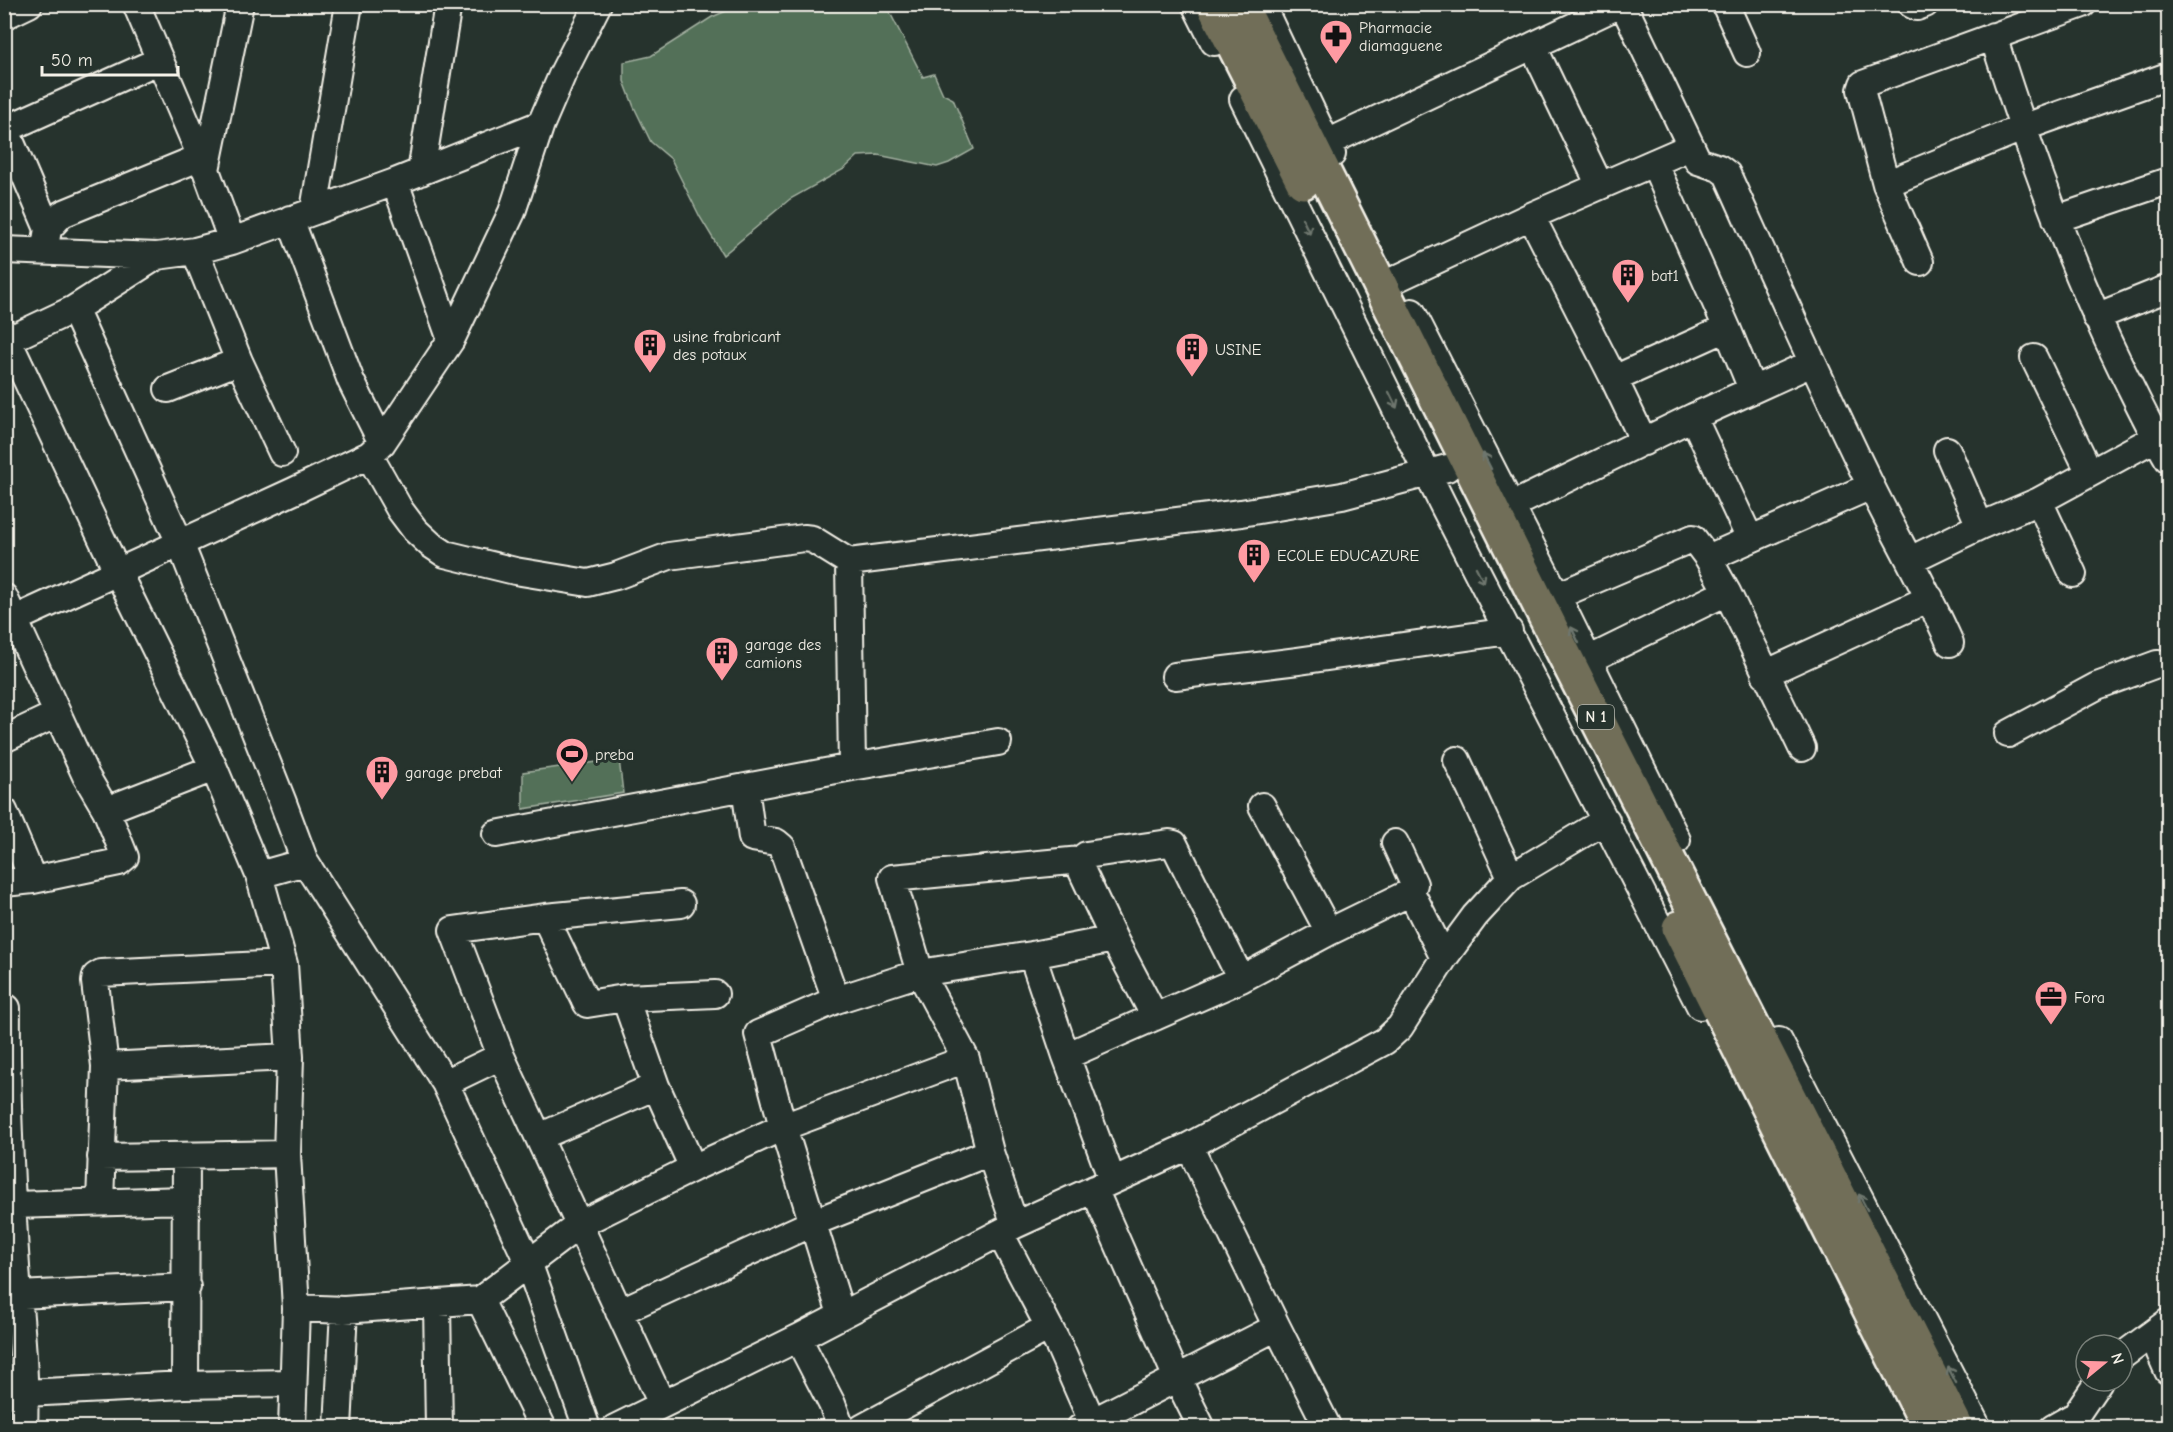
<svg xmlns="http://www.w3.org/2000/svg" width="2173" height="1432" viewBox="0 0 2173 1432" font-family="'Comic Neue',sans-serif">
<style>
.green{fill:#527059;stroke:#a3b0a0;stroke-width:1.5}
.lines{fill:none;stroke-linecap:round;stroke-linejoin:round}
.minor-casing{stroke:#f4f1e8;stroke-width:30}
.highway-casing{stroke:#f4f1e8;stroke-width:38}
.minor{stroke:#26332d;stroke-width:26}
.highway{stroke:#716e59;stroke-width:33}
.oneway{stroke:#6e766e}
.labels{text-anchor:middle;stroke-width:6;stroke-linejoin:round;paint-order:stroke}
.shield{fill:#26332d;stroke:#b6b8b0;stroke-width:1.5}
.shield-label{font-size:15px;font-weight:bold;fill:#f4f1e8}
.poi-label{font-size:16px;fill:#f4f1e8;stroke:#26332d;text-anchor:start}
</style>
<rect width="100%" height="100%" fill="#26332d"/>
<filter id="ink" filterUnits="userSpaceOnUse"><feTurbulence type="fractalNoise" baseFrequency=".0167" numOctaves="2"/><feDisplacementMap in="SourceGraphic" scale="12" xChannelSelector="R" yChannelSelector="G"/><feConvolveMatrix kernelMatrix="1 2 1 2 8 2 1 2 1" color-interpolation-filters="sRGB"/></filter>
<g filter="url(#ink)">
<path class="green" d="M743,4L886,5L923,77L934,74L943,94L953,99L974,149L949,163L937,167L878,155L858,156L844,169L790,199L723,255L700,217L671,159L651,142L634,107L624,81V62L651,56L712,17Z
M619,759L623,793L523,809V772Z"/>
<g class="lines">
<g class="minor-casing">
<path id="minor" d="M1195,4L1214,42
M1261,4L1332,154
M1623,4L1698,161L1719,168L1727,174C1774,278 1820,382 1870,484C1896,537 1926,588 1950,643
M1725,4L1747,53
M1911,4L1917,7L1925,4
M4,16L29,4
M1993,36C2029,150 2069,262 2122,370C2137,400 2151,430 2168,459
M1533,46L1600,186
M1243,99L1442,503L1700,1006
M4,126L48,229L46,241
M6,129L160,60
M1327,143L1621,4
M1654,163L1727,328L1752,389
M421,172L448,4
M395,182L451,340
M1886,184L2022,128L2168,76
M314,210L349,4
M1531,216L1614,379L1644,442
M290,219L351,381L382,443
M2056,219L2168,181
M48,229L62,214L201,157L136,4
M232,241L206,170L240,4
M4,250L157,256L195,251L232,241L395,182L541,124L563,73L598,4
M195,251L239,361L282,453
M1920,262L1886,184L1861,90L1863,84L2083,4
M1381,286L1531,216L1690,147
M74,309L180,543L282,800L305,862L445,1083L528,1262L587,1428
M1412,312L1557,596L1677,840
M2096,317L2168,288
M4,332L118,573L214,768L259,875L284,964L290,1057L287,1154L296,1308L292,1428
M4,342L74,309L157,256
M2034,358L2090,473
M1614,379L1727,328
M168,389L239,361
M1693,417L1750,539
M1947,450L1980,526
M369,455L400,510L415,530L430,544L445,554L515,571L588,583L616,576L669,556L804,538L812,539L849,562L1241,513L1342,496L1447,468
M2039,501L2073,574
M1511,506L1693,417L1812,363
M1708,558L1871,486
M1910,560L1980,526L2039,501L2168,431
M1557,596L1693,538L1708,558L1727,592L1802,748
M4,597L86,776L106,810L125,857L119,862L33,880L4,883
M15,619L294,491L369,455L382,443L451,340L512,212L541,124
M1588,660L1727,592
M1765,674L1930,598
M1175,676L1298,661L1509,631
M2008,734L2097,686L2157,664L2168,665
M4,739L57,714
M1457,760L1511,877
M852,767L998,742
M745,787L752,838L776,842L782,847L836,1000
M1262,806L1329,932
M106,810L214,768
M4,811L33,880
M496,834L852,767L849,562
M1395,843L1414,884L1411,892L1444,958
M259,875L305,862
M545,917L587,1004L625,998L715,994
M1032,955L1066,1056L1112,1180
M625,998L656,1086L693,1168
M7,1008C6,1104 11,1200 18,1295C22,1339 26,1383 24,1428
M1155,1017L1114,939L1081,869V860L1086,855L1169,843L1174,844L1241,979
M1779,1041L1978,1428
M1066,1056L1241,979L1329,932L1411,892
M105,1066L290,1057
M445,1083L501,1056
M539,1137L656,1086
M1189,1146L1277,1327L1328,1428
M101,1157L287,1154
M1094,1189L1177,1378L1202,1428
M100,1202L105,1066L95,982L96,976L101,973L284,964
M13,1205L186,1200
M1015,1225L990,1152L966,1059L920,973L892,878L1081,860
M1000,1233L1060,1348L1095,1428
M18,1295L187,1287
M480,1300L580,1224L693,1168L783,1127L966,1059
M437,1304L439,1428
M296,1308L344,1310L480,1300L543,1428
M619,1312L812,1223L990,1152
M841,1314L783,1127L758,1034L836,1000L920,973L1032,955L1114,939
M2154,1333L2160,1353L2168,1371
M798,1338L832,1404L841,1428
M2122,1356L2168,1322
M185,1385L186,1156
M25,1393L185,1385L293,1383
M662,1404L501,1056L453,930L545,917L681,904
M338,1428L344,1310
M615,1428L798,1338L1015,1225L1189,1146L1385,1041L1400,1027L1444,958L1475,916L1511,877L1606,820
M862,1428L1049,1327
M1080,1428L1277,1327
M2053,1428L2076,1415L2099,1381"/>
</g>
<g class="highway-casing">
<path id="highway" d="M1213,4L1303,182
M1240,4L1555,636L1957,1428
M1679,928L1929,1428"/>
</g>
<use href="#minor" class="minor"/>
<use href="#highway" class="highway"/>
</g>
<defs><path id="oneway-shaft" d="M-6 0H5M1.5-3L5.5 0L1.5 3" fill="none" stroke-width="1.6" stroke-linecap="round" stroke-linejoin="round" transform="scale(1.5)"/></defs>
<g class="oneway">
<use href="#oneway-shaft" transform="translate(1306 226) rotate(64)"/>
<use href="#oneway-shaft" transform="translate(1393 400) rotate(64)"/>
<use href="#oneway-shaft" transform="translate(1487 461) rotate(-117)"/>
<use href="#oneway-shaft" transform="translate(1480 575) rotate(63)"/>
<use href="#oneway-shaft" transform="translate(1575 635) rotate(-116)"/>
<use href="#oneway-shaft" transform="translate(1863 1202) rotate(-118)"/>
<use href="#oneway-shaft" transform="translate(1952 1375) rotate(-117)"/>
</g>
</g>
<defs>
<g id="pharmacy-pin" transform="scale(1.725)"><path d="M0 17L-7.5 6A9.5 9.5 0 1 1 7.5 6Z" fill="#ff9aa2" stroke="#26332d"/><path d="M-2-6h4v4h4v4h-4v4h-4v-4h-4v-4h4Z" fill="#111"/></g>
<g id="building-pin" transform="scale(1.725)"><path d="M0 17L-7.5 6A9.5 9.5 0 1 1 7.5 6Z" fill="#ff9aa2" stroke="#26332d"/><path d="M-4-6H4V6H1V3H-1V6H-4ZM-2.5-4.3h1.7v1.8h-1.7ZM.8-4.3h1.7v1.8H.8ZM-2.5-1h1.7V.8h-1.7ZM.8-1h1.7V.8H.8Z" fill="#111"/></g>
<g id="stadium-pin" transform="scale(1.725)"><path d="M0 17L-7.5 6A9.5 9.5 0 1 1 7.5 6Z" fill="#ff9aa2" stroke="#26332d"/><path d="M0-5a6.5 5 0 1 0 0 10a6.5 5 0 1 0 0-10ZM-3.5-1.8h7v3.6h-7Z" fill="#111"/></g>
<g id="office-pin" transform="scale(1.725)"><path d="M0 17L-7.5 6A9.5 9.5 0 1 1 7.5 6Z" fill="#ff9aa2" stroke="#26332d"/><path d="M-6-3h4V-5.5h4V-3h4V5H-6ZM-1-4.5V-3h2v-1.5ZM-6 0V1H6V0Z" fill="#111"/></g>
</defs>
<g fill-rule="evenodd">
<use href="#pharmacy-pin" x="1336" y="36"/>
<use href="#building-pin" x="1628" y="275"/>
<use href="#building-pin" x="650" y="345"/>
<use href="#building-pin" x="1192" y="349"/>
<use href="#building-pin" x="1254" y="555"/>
<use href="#building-pin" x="722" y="653"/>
<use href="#stadium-pin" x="572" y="754"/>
<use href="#building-pin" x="382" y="772"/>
<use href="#office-pin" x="2051" y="997"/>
</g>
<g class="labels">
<rect class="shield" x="1578" y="705" width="36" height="24" rx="4.5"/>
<g class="shield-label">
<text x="1596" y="722">N 1</text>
</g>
<g class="poi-label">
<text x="1359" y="33">Pharmacie<tspan x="1359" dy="18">diamaguene</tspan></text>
<text x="1651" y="281">bat1</text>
<text x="673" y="342">usine frabricant<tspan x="673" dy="18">des potaux</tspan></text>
<text x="1215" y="355">USINE</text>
<text x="1277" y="561">ECOLE EDUCAZURE</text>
<text x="745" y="650">garage des<tspan x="745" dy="18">camions</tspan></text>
<text x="595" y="760">preba</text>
<text x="405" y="778">garage prebat</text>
<text x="2074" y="1003">Fora</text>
</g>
</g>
<rect width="2173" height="1432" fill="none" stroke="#26332d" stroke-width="24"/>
<rect x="12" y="12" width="2149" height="1408" fill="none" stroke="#f4f1e8" stroke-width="2" filter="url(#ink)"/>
<g transform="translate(2104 1363) rotate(71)"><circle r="28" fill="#26332d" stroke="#787f78" stroke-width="1.5"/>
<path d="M0-4.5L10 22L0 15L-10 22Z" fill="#ff9aa2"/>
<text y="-9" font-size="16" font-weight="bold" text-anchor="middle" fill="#f4f1e8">N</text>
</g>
<path d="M42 66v9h136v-9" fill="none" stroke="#f4f1e8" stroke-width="3"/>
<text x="51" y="66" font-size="18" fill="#f4f1e8" stroke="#26332d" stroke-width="4.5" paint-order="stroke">50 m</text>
</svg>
